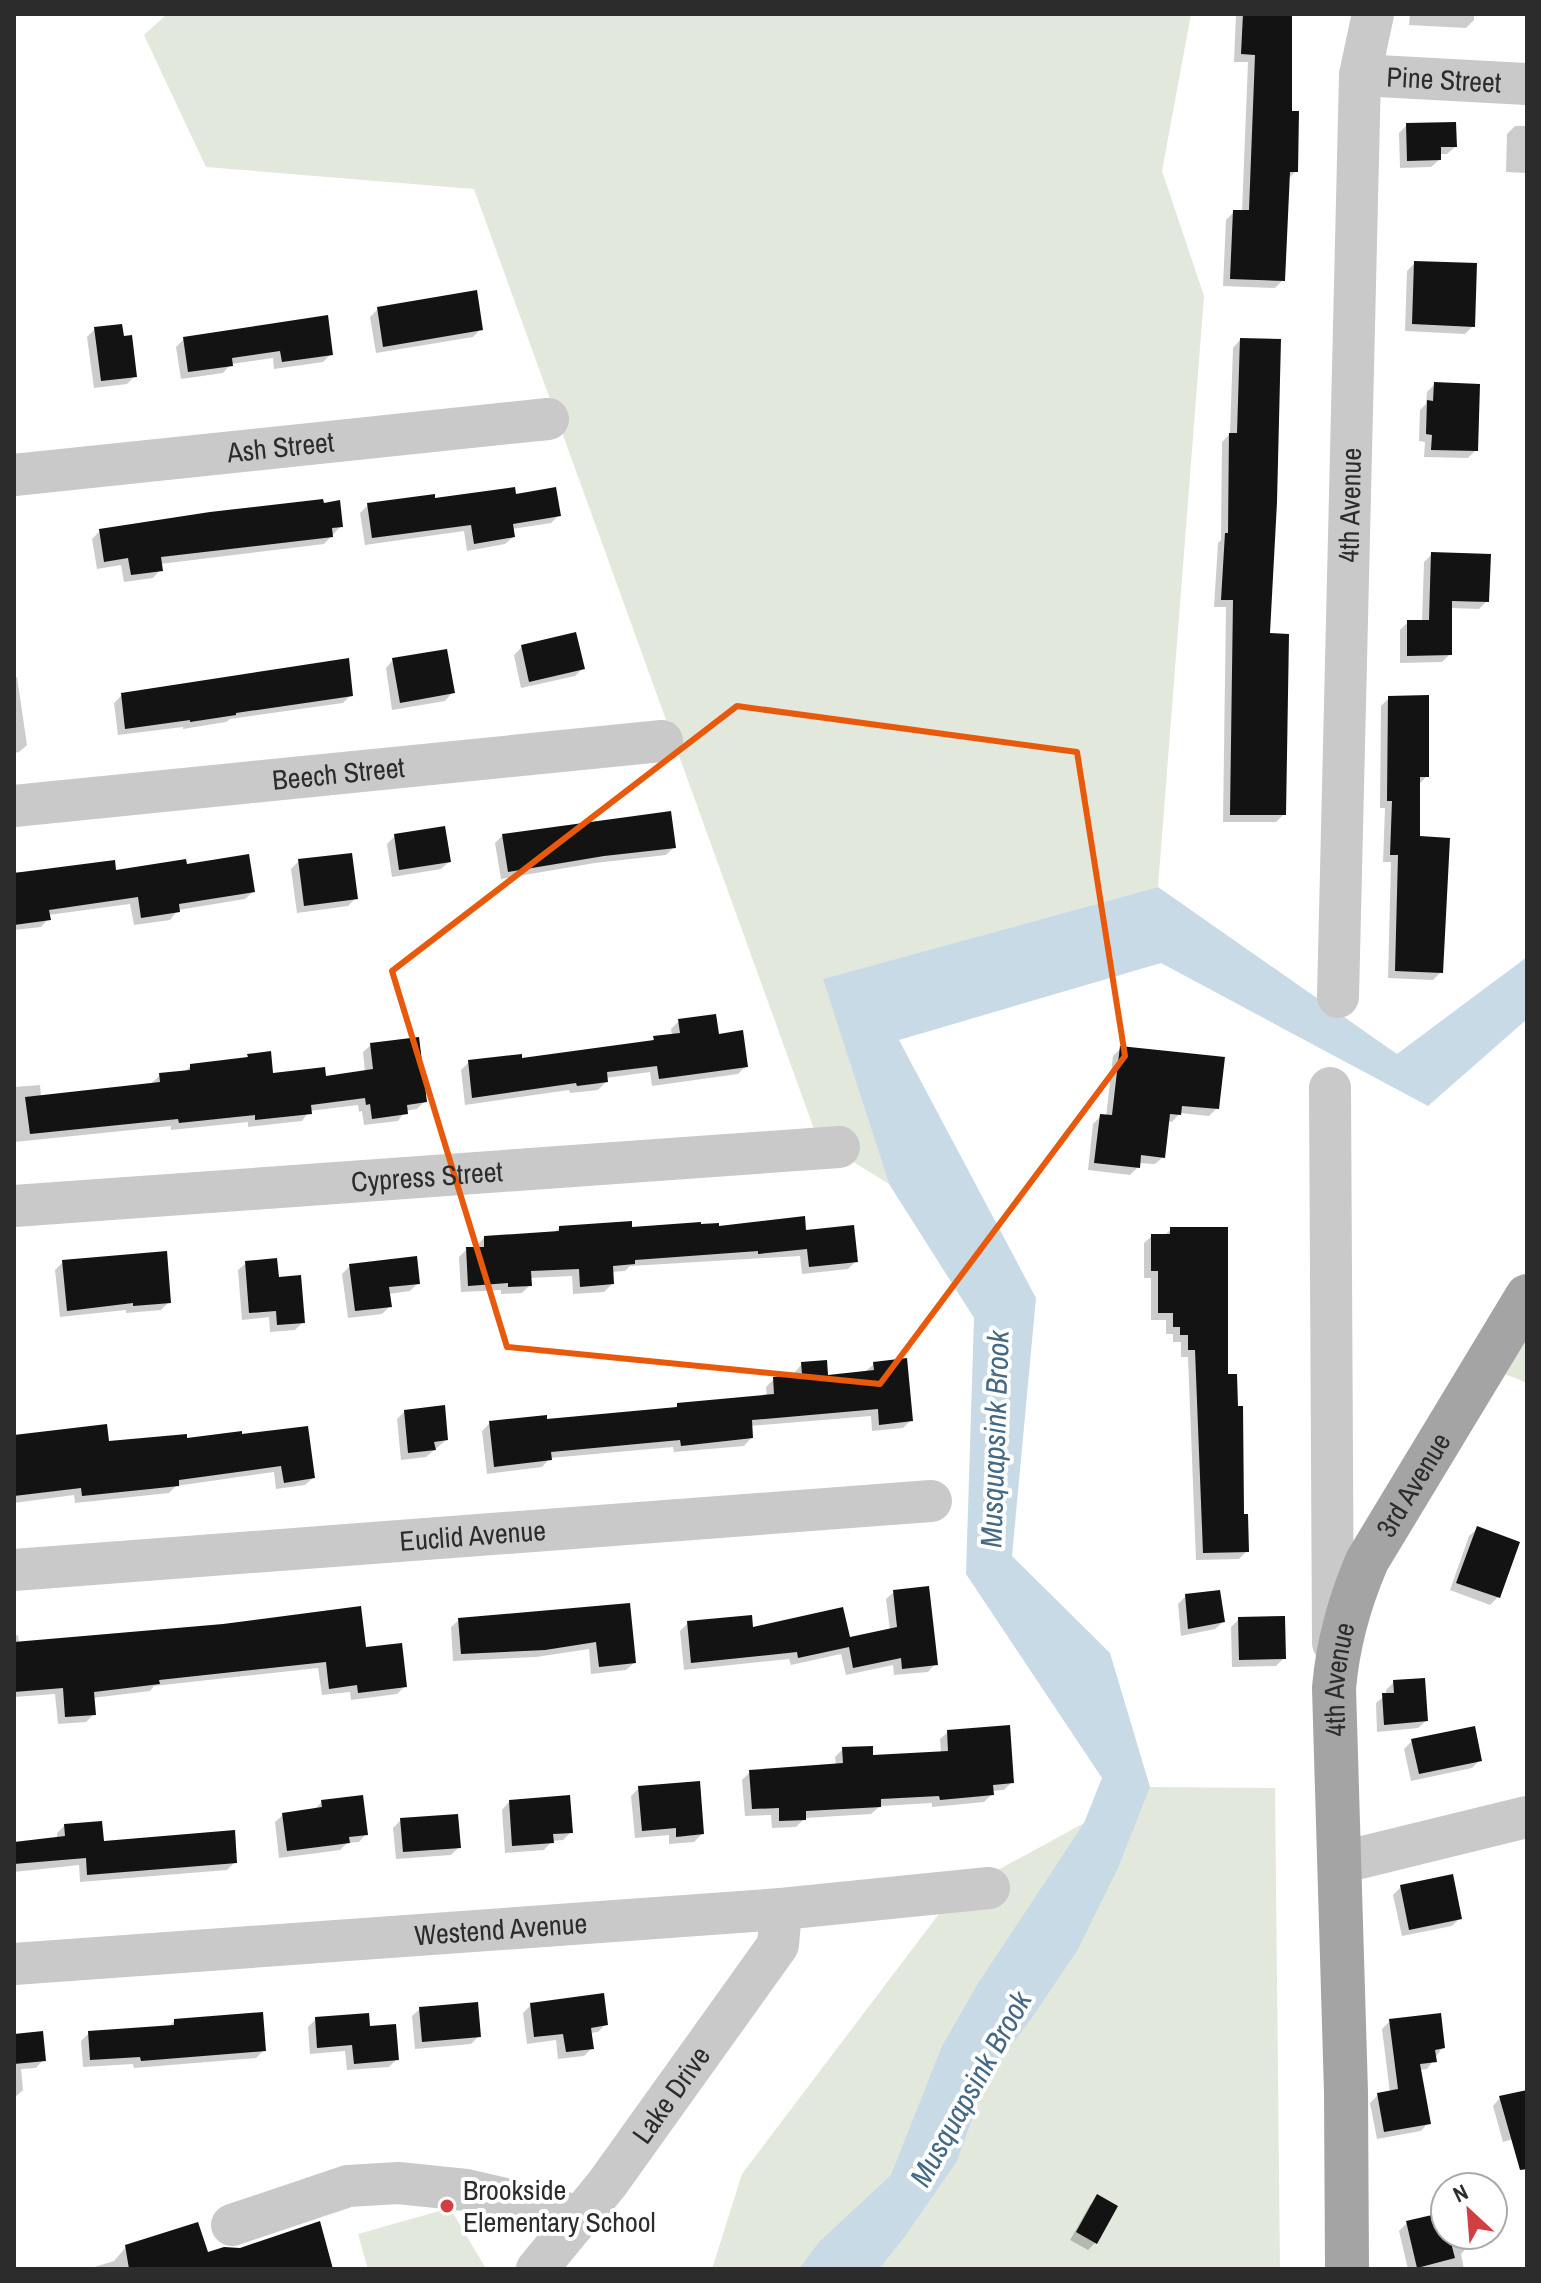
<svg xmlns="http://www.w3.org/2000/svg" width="1541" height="2283" viewBox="0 0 1541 2283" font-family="'Archivo Narrow',sans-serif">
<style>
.green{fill:#e2e8db}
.water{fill:#c9dae7}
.shadow{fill:#0003}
.building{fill:#131313}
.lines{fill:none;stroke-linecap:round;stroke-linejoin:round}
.minor{stroke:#c9c9c9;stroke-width:42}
.major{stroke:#a4a4a4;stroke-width:44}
.marked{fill:none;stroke:#e8590c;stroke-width:6;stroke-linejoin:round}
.poi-dot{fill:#d23f43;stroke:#fff;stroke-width:3}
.labels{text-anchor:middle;stroke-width:8;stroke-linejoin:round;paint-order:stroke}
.street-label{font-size:28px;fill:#2c2c2c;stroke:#fff}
.poi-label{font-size:28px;fill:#2c2c2c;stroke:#fff;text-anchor:start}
.water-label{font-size:30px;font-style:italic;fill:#436985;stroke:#fff}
</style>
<rect width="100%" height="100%" fill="#fff"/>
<path class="green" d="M167,14H1191L1162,171L1204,296L1158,887L824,979L889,1184L818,1140L474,189L206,167L144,35Z
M1527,1296V1383L1485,1366Z
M1150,1787L1275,1788L1280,2269H712L742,2174L954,1894Z
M450,2208L485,2267L483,2269H368L358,2234Z"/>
<path class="water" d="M1158,887L1397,1054L1527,957V1019L1428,1106L1161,963L899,1040L1036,1298L1012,1556L1110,1653L1150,1787L1118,1868L1077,1951L1031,2019L986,2079L957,2161L906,2235L879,2269H799L819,2242L891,2175L942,2046L977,1985L1084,1823L1102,1778L966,1574L974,1318L889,1184L823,979Z"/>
<path class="shadow" d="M1236,14H1290V113L1296,171L1288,179L1283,280L1275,288L1223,286L1226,220L1234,212H1242L1248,62H1234Z
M1410,14H1474V20L1466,28L1409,25Z
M1407,125L1455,147L1447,154H1439V160L1431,167L1400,168L1399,133Z
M1515,126H1527V173L1506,172L1507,134Z
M1415,263L1473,326L1465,334L1405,331L1407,271Z
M378,309L481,329L473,337L376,353L370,317Z
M95,329L135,376L127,384L94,388L87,337Z
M184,339L331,354L323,362L274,369L273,358L231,364L223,373L181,379L176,347Z
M1240,340L1284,814L1276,822H1223L1226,607H1214L1218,543L1221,540L1222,442L1230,434L1233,348Z
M1435,384L1476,450L1468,458L1424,457L1425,442L1419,441L1420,410L1426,404L1427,392Z
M515,496L558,516L551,523L512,529L513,537L505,544L467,551L464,531L365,545L360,513L368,505Z
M341,526L324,544L160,564V570L153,578L124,582L121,565L97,569L92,539L100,531Z
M1432,554L1487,601L1479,609L1450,608V654L1442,662L1400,663V630L1408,622H1422L1424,562Z
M522,647L583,668L575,676L521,688L514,655Z
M393,660L452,693L445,701L392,710L386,668Z
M17,677L27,745L19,752L14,753V678Z
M122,695H351L343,703L230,719L226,722L183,729V727L118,735L114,703Z
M1389,698L1427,776L1418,785V838L1441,972L1433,980L1388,978L1391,862H1383L1385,808H1380L1381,706Z
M395,836L449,862L441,869L392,877L387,844Z
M502,836L674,847L666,855L595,863L501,879L495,843Z
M299,861L356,898L348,906L297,913L291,869Z
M185,866L253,892L245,899L178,910L170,920L134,925L130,904L48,915V919L41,927L14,930V872H114Z
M679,1021L746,1066L738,1074L652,1086L650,1072L606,1078V1082L598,1090L570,1093L569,1090L465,1105L461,1070L469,1062L521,1060L650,1043L654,1038L672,1036L671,1029Z
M371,1045L425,1101L417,1109L405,1111L398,1121L364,1125L362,1111L359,1112L358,1105L309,1111L302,1121L248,1127V1122L171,1130V1126L14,1142V1087L40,1085L41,1097L152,1083L160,1075L184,1072L191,1066L244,1060L248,1056L272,1076L324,1078L365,1072L363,1052Z
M1121,1048L1217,1108L1209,1116L1180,1113L1172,1122L1167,1121L1163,1157L1155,1164L1138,1163V1167L1130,1175L1088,1170L1093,1124L1101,1116L1106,1117L1113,1056Z
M559,1228H717L804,1232L856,1261L848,1269L802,1274L800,1256L630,1266L625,1271L611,1272L612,1284L604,1292L573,1294L572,1276L529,1278L530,1285L522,1293L501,1294V1290L461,1292L459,1257L467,1249H477V1245L485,1237L554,1233Z
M1171,1229L1226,1376L1247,1551L1239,1559L1196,1560L1188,1357H1181V1342H1173V1334H1166V1320H1151V1278H1144V1243L1152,1236H1164Z
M63,1262L169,1302L161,1310L126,1313V1310L60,1317L55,1270Z
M246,1263L277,1279L303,1322L295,1330L270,1332L269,1317L242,1320L238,1270Z
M350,1266L418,1283L410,1291L388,1294L390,1306L382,1314L348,1318L342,1274Z
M802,1364L826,1378L866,1371L874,1364L911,1420L903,1428L872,1431L871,1416L750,1426L751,1438L744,1446L674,1452L673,1447L550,1458L542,1467L487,1474L482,1431L490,1423L673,1410L678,1405L767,1397L766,1387L774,1379L795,1377V1372Z
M405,1411L446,1440L426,1457L401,1460L397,1419Z
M240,1433L313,1478L305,1485L276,1489L274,1472L176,1486L169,1493L75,1503L74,1495L14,1503V1438L107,1443L185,1440Z
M1477,1529L1498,1597L1490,1605L1450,1590L1469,1536Z
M894,1592L935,1664L928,1672L894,1675L893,1665L846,1675L841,1654L791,1665L789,1659L684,1670L680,1631L688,1623L848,1640L890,1630L886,1599Z
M1186,1596L1223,1622L1215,1629L1181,1636L1178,1604Z
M628,1605L634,1663L626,1670L591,1674L589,1649L536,1657L453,1661L451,1627L459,1620Z
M1239,1619L1284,1658L1276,1666L1232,1667L1231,1627Z
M18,1635L19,1643L365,1650L405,1686L397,1694L351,1700L350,1692L322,1695L318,1668L154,1686L150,1691L92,1698L94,1714L86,1722L58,1724L55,1694L14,1697V1636Z
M1394,1682L1426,1721L1418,1728L1377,1732L1376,1703L1386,1695V1690Z
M948,1732L1012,1782L1004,1790L991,1791L992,1794L984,1802L932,1807V1803L880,1806L871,1814L805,1818L796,1827L772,1828L771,1815L745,1816L742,1780L750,1772L836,1766L835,1757L843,1749L871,1757L941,1753L940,1739Z
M1412,1741L1480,1760L1472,1768L1411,1781L1404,1749Z
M639,1788L702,1834L694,1842L669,1844V1835L635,1838L631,1796Z
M322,1802L366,1834L359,1842L347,1843L340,1850L279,1858L275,1822L283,1815L313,1811Z
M509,1802L571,1832L563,1840L552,1841L544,1850L505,1853L502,1810Z
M401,1820L459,1847L451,1855L396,1859L393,1828Z
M64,1826L102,1843L235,1862L227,1870L80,1882L79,1865L14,1872V1844L57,1839V1833Z
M1401,1887L1460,1918L1452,1926L1402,1936L1393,1895Z
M531,2005L606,2024L598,2032L590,2033L592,2048L584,2056L558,2059L556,2040L527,2044L523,2013Z
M420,2009L479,2036L471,2044L415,2049L412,2016Z
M316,2019L368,2028L397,2059L389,2067L347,2070L345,2051L310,2054L308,2027Z
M174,2021L264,2050L256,2058L134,2068L133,2064L83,2067L81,2041L89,2033L168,2028Z
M1390,2021L1443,2047L1427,2069L1419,2070L1428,2123L1421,2131L1377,2139L1370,2103L1378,2095L1390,2093L1382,2029Z
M14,2036L43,2060L36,2068L21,2069L23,2090L14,2098Z
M1527,2092V2135L1503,2142L1493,2106L1500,2098Z
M1098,2197L1096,2242L1088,2250L1070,2240L1090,2205Z
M1445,2214V2235H1463L1466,2248L1461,2254L1464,2269H1408L1399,2231L1407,2223Z
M126,2247L207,2255L331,2269H88L114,2261Z"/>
<path class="building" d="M1243,14H1292V111H1299L1298,172H1290L1285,281L1230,279L1233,210H1249L1255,55L1241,54Z
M1456,122L1457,147H1441V160L1407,161L1406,123Z
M1414,261L1477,263L1475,327L1412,324Z
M477,290L483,330L383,347L377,307Z
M328,315L333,355L282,362L280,351L232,358L233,366L188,372L183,337Z
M122,324L124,336L132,335L137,377L101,381L94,327Z
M1240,338L1281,339L1277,502L1270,633L1289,634L1286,815H1230L1233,600H1221L1225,533H1228L1229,433H1237Z
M1434,382L1480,384L1478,451L1431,450L1432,435L1426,434L1427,400L1433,401Z
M515,487L516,494L556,487L561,516L513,524L515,537L474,544L471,525L372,538L367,503L435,494V498Z
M323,499L324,503L340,500L343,527L332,528L333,537L161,557L163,571L131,575L128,558L104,562L99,529L210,512Z
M1431,552L1491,554L1489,602L1452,601V655L1407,656V620H1429Z
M576,632L585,669L529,682L521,645Z
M447,649L455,693L400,703L392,658Z
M349,658L353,696L236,713V715L190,722V720L125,729L121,693Z
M1429,695V777H1420V836L1450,838L1443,973L1395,971L1398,855H1390L1392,801H1387L1388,696Z
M671,811L676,848L604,856L508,872L502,834Z
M445,826L451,862L399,870L394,834Z
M352,853L358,899L304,906L298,859Z
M249,854L255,892L179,904L180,912L141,918L138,897L49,910L51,920L14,925V873L115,860L116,870L186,859L187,864Z
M716,1014L719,1034L743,1030L748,1067L659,1079L657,1066L607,1072L608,1082L577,1086L576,1083L472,1098L468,1060L522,1054V1058L654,1040L653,1036L680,1033L678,1019Z
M419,1037L427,1102L407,1105L408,1114L372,1119L370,1104L366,1105L365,1098L311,1105L312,1114L255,1120V1115L179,1123L178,1119L30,1134L25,1097L160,1082L159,1073L190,1070V1064L248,1057L247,1054L271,1051L273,1073L325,1067L326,1076L373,1069L370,1043Z
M1120,1046L1225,1057L1219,1109L1182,1106L1181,1115L1170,1114L1165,1158L1141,1155L1140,1168L1094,1163L1100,1114L1112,1115Z
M805,1216L806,1230L854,1225L858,1262L809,1267L807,1249L758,1254V1251L635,1260V1264L613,1266L614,1284L580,1287L579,1269L531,1271L532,1286L508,1287V1283L468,1286L466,1247H484V1236L559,1231V1226L632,1221V1227L701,1222V1224L719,1223V1226Z
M1170,1227H1228V1374H1237L1238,1406H1243L1244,1514H1248L1249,1552L1203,1553L1195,1350H1188V1335H1180V1327H1173V1313H1158V1271H1151V1234H1170Z
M167,1251L171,1303L133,1306V1303L67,1311L62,1260Z
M417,1256L420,1284L389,1287L392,1307L355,1311L349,1264Z
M277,1258L279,1277L301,1275L305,1323L277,1325L276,1311L249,1313L245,1261Z
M907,1358L913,1421L879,1425L878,1409L752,1420L753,1438L681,1446L680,1440L551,1452L552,1460L494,1467L489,1421L547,1415V1419L677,1407V1403L774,1394L773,1377L802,1374L801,1362L827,1360L828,1375L874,1370L873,1362Z
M445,1405L448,1440L434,1442L436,1450L408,1453L404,1410Z
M107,1424L109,1441L187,1434V1438L242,1431V1434L308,1426L315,1478L284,1483L281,1466L179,1480V1486L82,1496L81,1488L14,1496V1435Z
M1477,1526L1520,1542L1500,1598L1456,1583Z
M929,1586L938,1665L902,1669L901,1658L853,1668L849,1647L798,1658L797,1652L691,1663L687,1621L752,1615L753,1627L843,1607L850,1637L897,1627L893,1590Z
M1220,1590L1225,1622L1188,1629L1185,1594Z
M630,1603L636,1663L599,1667L596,1642L545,1650L461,1654L458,1618Z
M361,1606L366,1647L402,1643L407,1687L358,1693L357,1685L329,1689L326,1662L159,1680L160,1684L94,1692L96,1715L65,1717L63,1688L14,1692V1642L223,1624Z
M1285,1616L1286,1659L1239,1660L1238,1617Z
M1425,1678L1428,1721L1384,1725L1382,1693H1394L1393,1680Z
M1010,1725L1014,1783L993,1785L994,1795L940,1800L939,1796L881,1799V1807L806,1811V1820L779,1821V1808L752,1809L749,1770L843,1763L842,1747L873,1746V1755L948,1751L947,1730Z
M1475,1726L1482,1761L1419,1774L1411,1739Z
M700,1781L704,1834L676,1837V1828L642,1831L638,1786Z
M363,1795L368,1835L349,1837L350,1843L287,1851L282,1813L322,1807L321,1800Z
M570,1795L573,1833L553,1834L554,1843L512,1846L509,1800Z
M458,1814L461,1848L403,1852L400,1818Z
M102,1821L104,1841L235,1830L237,1863L87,1875L86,1858L14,1864V1842L65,1836L64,1824Z
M1453,1874L1462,1919L1409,1930L1400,1885Z
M604,1993L608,2025L591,2028L594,2049L566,2052L563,2034L534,2037L530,2003Z
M478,2002L481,2037L422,2042L419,2007Z
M263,2012L266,2051L141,2061L140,2057L90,2060L88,2031L174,2025V2019Z
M369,2013L370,2026L396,2024L399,2060L354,2064L352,2045L317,2048L315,2017Z
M1441,2013L1445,2048L1435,2050L1437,2062L1420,2064L1431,2124L1384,2132L1377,2093L1398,2089L1389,2019Z
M43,2031L46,2061L14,2064V2034Z
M1527,2090V2169L1520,2170L1499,2096Z
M1097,2194L1118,2206L1097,2244L1076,2232Z
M1445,2212V2235H1449L1455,2258L1417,2268L1406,2221Z
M320,2221L333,2269H129L125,2245L198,2222L208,2252L224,2247L240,2248Z"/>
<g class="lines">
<g class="minor">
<path id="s1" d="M1360,75L1527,84"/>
<path id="s2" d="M14,475L548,419"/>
<path id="s3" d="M14,806L662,741"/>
<path id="s4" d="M1338,997L1360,75L1373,14"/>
<path d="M1330,1088L1333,1643"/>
<path id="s5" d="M14,1206L839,1147"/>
<path id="s6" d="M14,1570L931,1501"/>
<path d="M1339,1863L1527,1817"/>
<path id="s7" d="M14,1964L781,1909L989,1888"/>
<path d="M232,2225L348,2186L398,2183L466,2190L583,2217"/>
<path id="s8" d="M537,2269L607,2184L778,1945L781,1909"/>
</g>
<path class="major" id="s9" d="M1347,2269L1346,2092L1334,1688C1338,1642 1349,1603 1367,1561L1527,1296"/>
</g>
<path class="marked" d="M737,706L1077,752L1125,1056L880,1384L507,1347L392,971Z"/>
<circle class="poi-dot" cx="447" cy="2206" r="8"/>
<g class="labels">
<g class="street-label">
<text dy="10" stroke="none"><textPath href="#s1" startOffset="84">Pine Street</textPath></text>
<text dy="10" stroke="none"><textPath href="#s2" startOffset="268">Ash Street</textPath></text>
<text dy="10" stroke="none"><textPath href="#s4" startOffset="492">4th Avenue</textPath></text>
<text dy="10" stroke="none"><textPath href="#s3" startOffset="326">Beech Street</textPath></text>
<text dy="10" stroke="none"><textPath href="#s5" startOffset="414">Cypress Street</textPath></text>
<text dy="10" stroke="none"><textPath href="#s9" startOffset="802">3rd Avenue</textPath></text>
<text dy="10" stroke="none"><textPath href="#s6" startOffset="460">Euclid Avenue</textPath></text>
<text dy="10" stroke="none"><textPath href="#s9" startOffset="590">4th Avenue</textPath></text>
<text dy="10" stroke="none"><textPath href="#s7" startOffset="488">Westend Avenue</textPath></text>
<text dy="10" stroke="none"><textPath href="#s8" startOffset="220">Lake Drive</textPath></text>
</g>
<g class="poi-label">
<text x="463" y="2200">Brookside<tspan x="463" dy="32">Elementary School</tspan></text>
</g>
<g class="water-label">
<text transform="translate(995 1439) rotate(-88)" y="10">Musquapsink Brook</text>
<text transform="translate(971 2089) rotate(-61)" y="10">Musquapsink Brook</text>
</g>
</g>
<rect width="1541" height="2283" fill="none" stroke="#2c2c2c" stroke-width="32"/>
<g transform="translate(1469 2211) rotate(334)"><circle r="38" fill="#ffffff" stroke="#ababab" stroke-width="2"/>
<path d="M0-6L14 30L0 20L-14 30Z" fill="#d23f43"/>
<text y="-12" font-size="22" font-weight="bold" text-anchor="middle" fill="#2c2c2c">N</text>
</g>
</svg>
